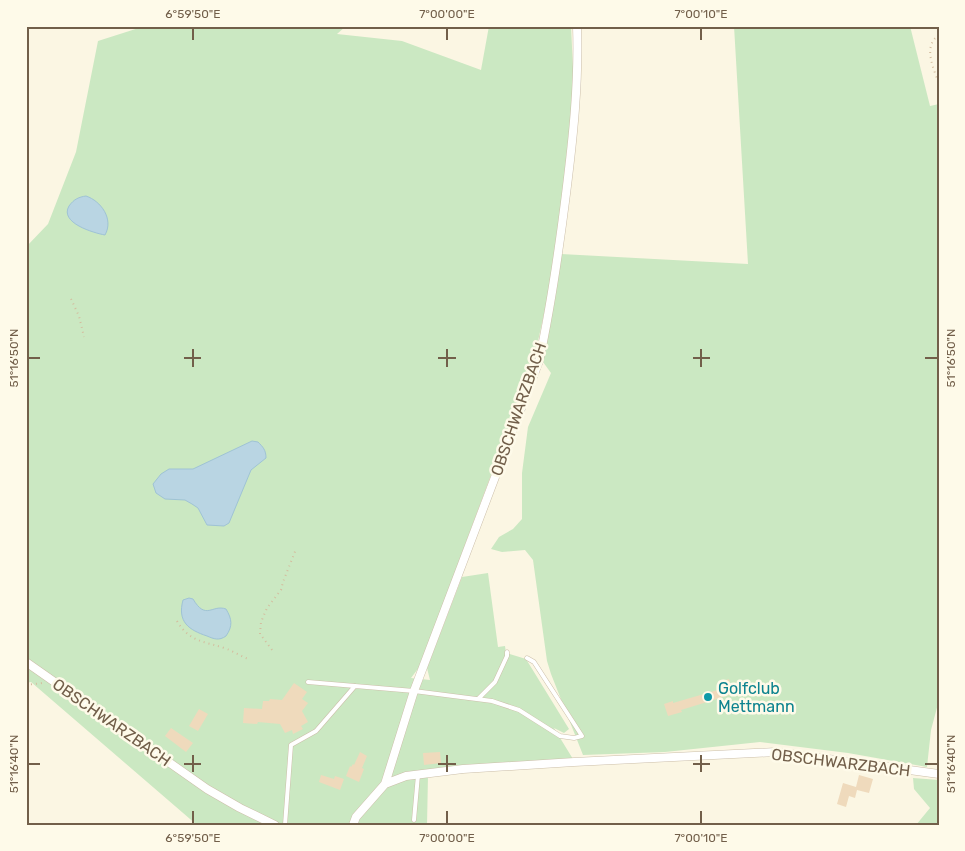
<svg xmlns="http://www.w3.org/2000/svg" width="965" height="851" viewBox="0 0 965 851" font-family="Rubik,sans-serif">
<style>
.green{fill:#cbe8c2}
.water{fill:#b9d5e3;stroke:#9fc3d5}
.building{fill:#efdabc}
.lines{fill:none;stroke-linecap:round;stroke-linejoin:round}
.lane-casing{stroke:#ccbfaa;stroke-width:5}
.street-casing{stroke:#ccbfaa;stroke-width:9}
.path{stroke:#d4bd9f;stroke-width:2;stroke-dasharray:1 4;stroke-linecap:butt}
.lane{stroke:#fff;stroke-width:4}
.street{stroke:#fff;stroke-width:8}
.ticks{fill:none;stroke:#725f4a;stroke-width:2}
.culture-dot{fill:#0f9aa8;stroke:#fefae9;stroke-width:2}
.labels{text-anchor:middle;stroke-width:5;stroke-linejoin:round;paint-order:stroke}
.street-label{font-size:16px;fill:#725f4a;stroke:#fefae9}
.culture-label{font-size:16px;fill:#0d838f;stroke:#fefae9;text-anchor:start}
.neatline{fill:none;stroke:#725f4a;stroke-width:2}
.ticks-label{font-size:12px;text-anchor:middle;fill:#725f4a}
</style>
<rect width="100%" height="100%" fill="#fbf6e3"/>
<path class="green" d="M145,26H346L337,34L402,41L481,70L489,26H571L574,89L554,269L534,359L420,666L411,678L430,680L427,668L462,577L488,573L498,647L505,646L506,653L526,659L569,729L564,733L554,728L576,764L428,776L427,825H197L31,682L26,683V247L48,224L76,152L98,41Z
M734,26H910L930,106L939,104V700L931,730L927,767L848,753L760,742L665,752L583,755L551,674L547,661L533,560L525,550L502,552L491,549L499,537L513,529L522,519V473L528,427L551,373L543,362L561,254L748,264Z
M913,778L939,780V825H916L930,808L914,789Z"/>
<path class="water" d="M86,196C101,201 114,219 105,235C94,233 59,223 69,206C74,199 79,197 86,196Z
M252,441L258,442C263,447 266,450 266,458L251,470L229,523L224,526L207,525L198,508L192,504L185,500L165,499L156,493L153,484L161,474L169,469H193Z
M189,598L193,599C206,621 212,604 226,609C232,619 233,626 226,636C219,641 214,639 207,636C189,630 177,622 183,600Z"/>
<path class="building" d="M729,679L733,694L681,710L682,712L668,716L664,704L673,701V703L721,689L719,682Z
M294,683L307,692L302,699L308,703L302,711L308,722L301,726L303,729L293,734L292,730L285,733L280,724L258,722L257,724L243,723L244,708L262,709L263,701H269L270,699L282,700Z
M199,709L208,714L198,731L189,726Z
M171,728L193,743L186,752L165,736Z
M360,752L367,756L362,768L364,769L359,782L346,776L350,766L351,767L353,764L354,765Z
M440,752L441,763L424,765L423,753Z
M321,775L334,779L335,776L344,779L340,790L319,782Z
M859,775L873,779L869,793L857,790L855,798L849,796L846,807L837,804L843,783L856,787Z"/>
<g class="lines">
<g class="lane-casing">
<path id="lane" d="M308,682L414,691L492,701L519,710L560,736L574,738L582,736L534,662L527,658
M478,699L495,682L507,656V652
M414,820L418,775
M285,825L291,745L316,731L355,686"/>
</g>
<g class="street-casing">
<path id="street" d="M26,662L207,789L240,808L275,825
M385,784L406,776L463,769L574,762L776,752L939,774
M353,825L356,817L385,784L414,691L539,361C551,306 559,250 566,194C573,138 579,83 577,26"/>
</g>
<path class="path" d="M939,35C922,46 934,69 939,84
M71,299L79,316L84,337
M177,621C190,643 205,641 227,649C234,652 241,656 248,659
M272,650L260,634L261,622L267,608L281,590L283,582L296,549
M26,685L42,683"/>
<use href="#lane" class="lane"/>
<use href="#street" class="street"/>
</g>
<path class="ticks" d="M193,28V40M447,28V40M701,28V40M193,349V367M447,349V367M701,349V367M28,358H40M184,358H201M438,358H456M693,358H710M925,358H938M193,755V772M447,755V772M701,755V772M28,764H40M184,764H201M438,764H456M693,764H710M925,764H938M193,811V824M447,811V824M701,811V824"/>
<circle class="culture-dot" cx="708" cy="697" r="5"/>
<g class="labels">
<g class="street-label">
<text transform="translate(518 409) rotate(-71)" y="6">OBSCHWARZBACH</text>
<text transform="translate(112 722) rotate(35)" y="6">OBSCHWARZBACH</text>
<text transform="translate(841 762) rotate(7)" y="6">OBSCHWARZBACH</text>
</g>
<g class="culture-label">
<text x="718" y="694">Golfclub<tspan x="718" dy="18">Mettmann</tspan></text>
</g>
</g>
<rect width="965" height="851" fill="none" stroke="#fefae9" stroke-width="55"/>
<rect x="28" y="28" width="910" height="796" class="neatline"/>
<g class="ticks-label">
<text x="193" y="18">6°59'50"E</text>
<text x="447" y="18">7°00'00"E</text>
<text x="701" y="18">7°00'10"E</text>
<text transform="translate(14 358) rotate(-90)" y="4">51°16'50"N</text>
<text transform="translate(951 358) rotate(-90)" y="4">51°16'50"N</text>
<text transform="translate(14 764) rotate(-90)" y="4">51°16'40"N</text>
<text transform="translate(951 764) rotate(-90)" y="4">51°16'40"N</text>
<text x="193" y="842">6°59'50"E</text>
<text x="447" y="842">7°00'00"E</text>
<text x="701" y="842">7°00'10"E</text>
</g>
</svg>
